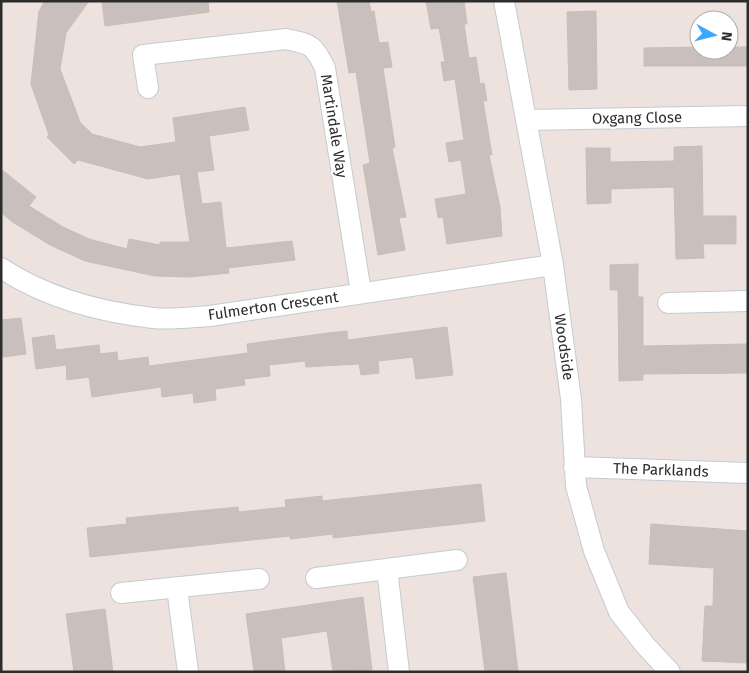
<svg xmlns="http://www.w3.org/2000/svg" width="749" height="673" viewBox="0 0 749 673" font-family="'Fira Sans',sans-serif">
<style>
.building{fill:#c9c0bd;stroke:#cabdb8}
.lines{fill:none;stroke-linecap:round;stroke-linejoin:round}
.minor-casing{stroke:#c3cbd2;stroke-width:22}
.minor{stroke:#fff;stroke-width:20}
.labels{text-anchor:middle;stroke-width:4.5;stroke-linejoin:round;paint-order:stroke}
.street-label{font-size:15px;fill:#2c2c2c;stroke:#fff}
</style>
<rect width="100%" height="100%" fill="#eee2df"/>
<path class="building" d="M45,1H89L66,33L60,69L80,122L92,134L140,147L176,142L173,118L245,107L249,130L209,136L214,170L197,172L202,204L221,202L226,248L292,241L295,260L228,268L229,273L190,277L155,276L85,261L50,245L11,221L1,212V169L36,197L29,206L63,227L89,239L127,249L129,239L160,245V242H190L180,174L148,179L78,160L74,164L47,137L49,135L31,84L39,11Z
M102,1H208L209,12L105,26Z
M337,1H369L371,12L374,11L379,43L388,42L392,67L383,68L395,147L392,148L406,217L399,218L405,250L378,255L363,165L370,163L356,72L349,73Z
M426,1H464L467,24H464L469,58L476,57L480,84L484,83L487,101H483L492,155H489L500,207L502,236L447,244L443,217L438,218L435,199L466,194L461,160L449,162L446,143L464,140L455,79L444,81L441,62H445L439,28L431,29Z
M596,11L597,89L569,90L567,12Z
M699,47V50H729V47H748V66H644V48Z
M702,146L703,216H736V244H703L704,258L676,259L674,187L611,189V203L587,204L586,148H610V162L674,161V147Z
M638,264V297H643V346L748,344V373L643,374V380L619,381L618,290H610V265Z
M21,318L26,354L3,357L1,320Z
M447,327L453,375L416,379L413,357L378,361L379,373L361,375L359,364L306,367L305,361L269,365L270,376L244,379L245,385L215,389L216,400L194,403L193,393L162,397L161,387L92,397L89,377L67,380L66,365L36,369L32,338L54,335L56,350L99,345L100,354L117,352L118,361L148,357L149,366L248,353L247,344L328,333L347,331L348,340Z
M481,484L485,521L333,538V534L290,539V536L90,557L87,528L127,524L126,518L238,507L239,512L286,507L285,500L322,496V501Z
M651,524L748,531V663L702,661L705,606H713L714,568L649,564Z
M506,573L518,671L485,672L473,577Z
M363,597L372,670L333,672L327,631L281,638L285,672H254L246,614Z
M105,609L113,672H74L66,614Z"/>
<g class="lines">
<g class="minor-casing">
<path id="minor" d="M504,1L553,265L571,399L576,486L594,551L619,612L645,645L670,672
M148,88L143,55L286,39C311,45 313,43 325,68L361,292
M526,120L748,116
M1,268C45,297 100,312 153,318C171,320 192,317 210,316L553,265
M668,303L748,301
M574,467L748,473
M387,569L399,672
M316,578L457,560
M177,588L188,672
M121,593L259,579"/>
</g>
<use href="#minor" class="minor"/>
</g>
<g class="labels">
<g class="street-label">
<text transform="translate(637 118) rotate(-1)" y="5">Oxgang Close</text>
<text transform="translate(334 126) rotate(81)" y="5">Martindale Way</text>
<text transform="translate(273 306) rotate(-8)" y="5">Fulmerton Crescent</text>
<text transform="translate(564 347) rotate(82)" y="5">Woodside</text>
<text transform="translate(661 470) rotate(2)" y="5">The Parklands</text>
</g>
</g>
<rect width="749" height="673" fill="none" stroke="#2c2c2c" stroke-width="5"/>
<g transform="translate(714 35) rotate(97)"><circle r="24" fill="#ffffff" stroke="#ababab"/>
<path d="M0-4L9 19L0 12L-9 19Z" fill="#3da8fd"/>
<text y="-8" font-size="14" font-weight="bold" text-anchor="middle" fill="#2c2c2c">N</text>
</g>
</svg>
